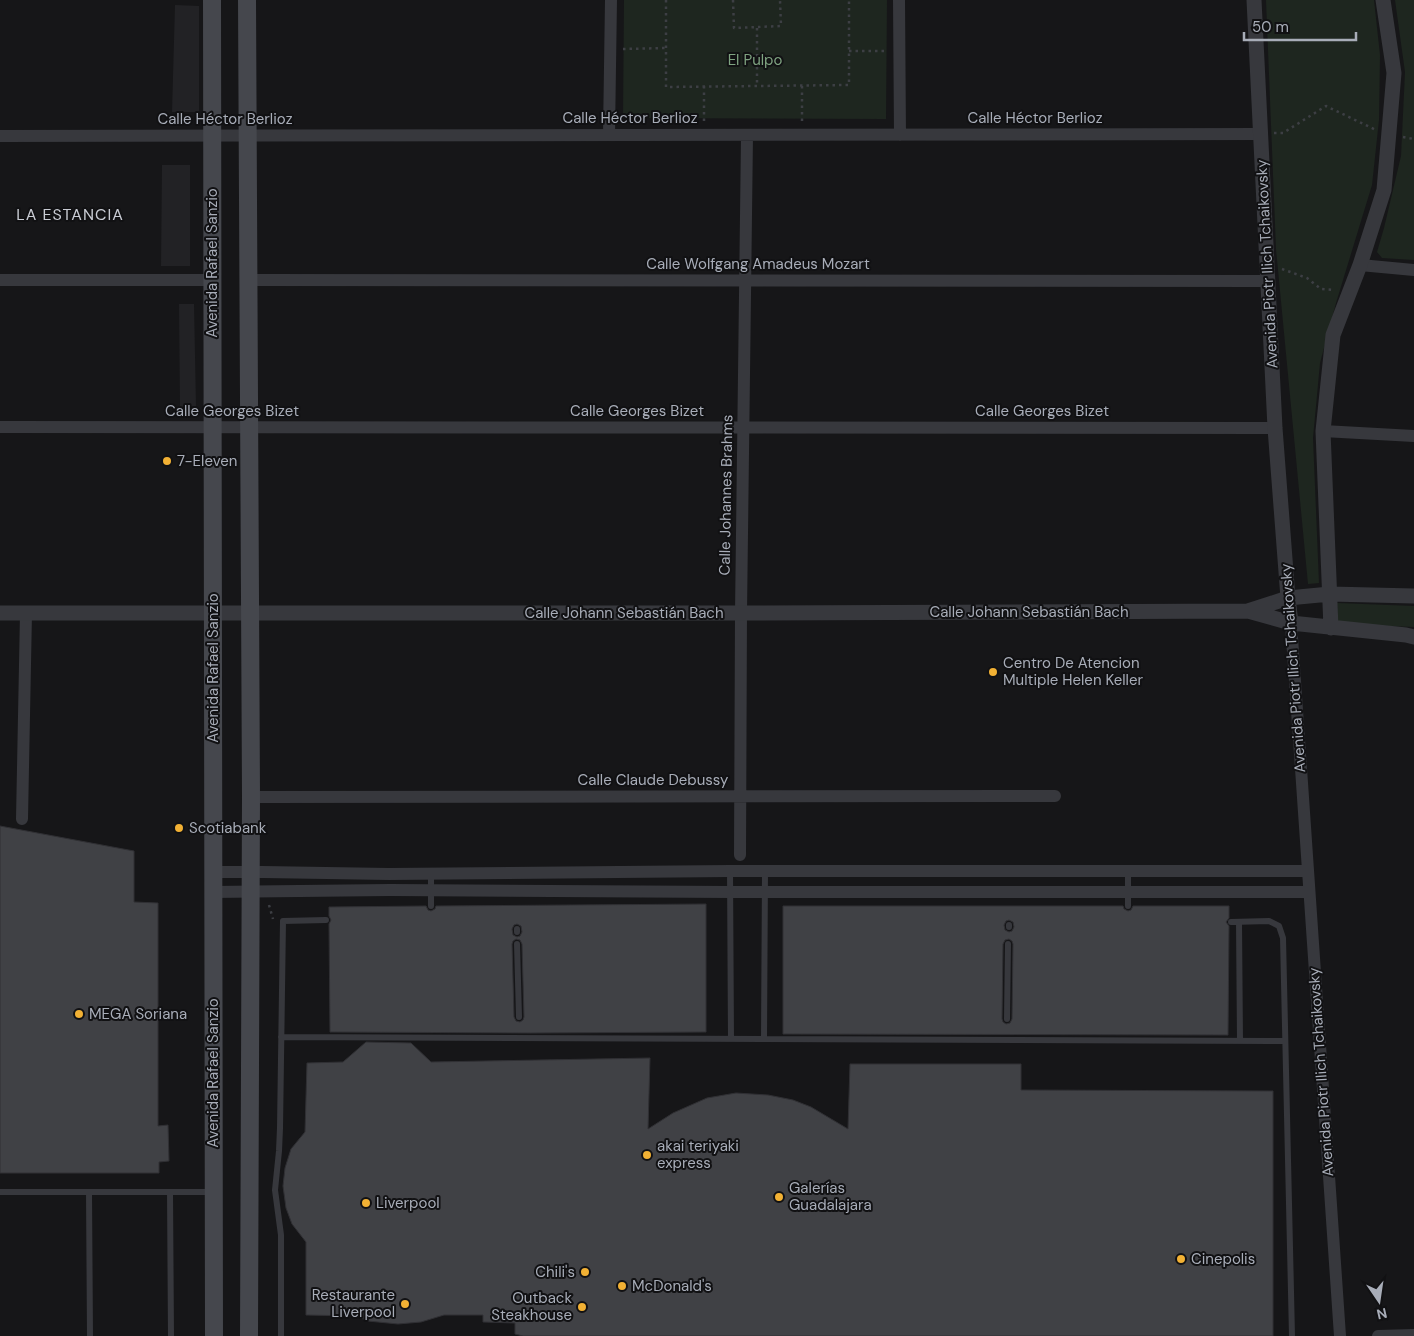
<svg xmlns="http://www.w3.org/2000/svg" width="1414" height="1336" viewBox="0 0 1414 1336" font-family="'DM Sans',sans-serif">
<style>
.built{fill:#222225}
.green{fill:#1e261f}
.building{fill:#404145;stroke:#303034;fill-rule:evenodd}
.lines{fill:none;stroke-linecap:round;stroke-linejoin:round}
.path{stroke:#3d3f44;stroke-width:2.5;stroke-dasharray:2.5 4;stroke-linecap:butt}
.service{stroke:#37383d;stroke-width:6}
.minor{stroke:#37383d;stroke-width:12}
.tertiary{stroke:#37383d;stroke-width:15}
.secondary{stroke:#45474d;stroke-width:18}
.poi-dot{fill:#f2b134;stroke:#111113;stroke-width:2}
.labels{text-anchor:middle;stroke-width:4;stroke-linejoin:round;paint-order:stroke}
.park-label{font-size:15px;fill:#7fa381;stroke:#111113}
.street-label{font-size:15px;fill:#a8adb8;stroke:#111113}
.poi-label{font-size:15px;fill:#a8adb8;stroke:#111113;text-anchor:start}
.neighbourhood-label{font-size:16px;letter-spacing:1px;fill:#c9ccd4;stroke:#111113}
</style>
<rect width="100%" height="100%" fill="#161618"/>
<path class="built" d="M175,5L199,6V112H172Z
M162,165H190V266H161Z
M179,304H194L196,406L180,407Z"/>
<path class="green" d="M624,0H887L886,119L623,118Z
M1266,0H1374L1380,55L1379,120L1372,185L1336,303L1320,363L1313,438L1319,583L1308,584L1276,249Z
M1395,0H1414V260L1382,258L1377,252L1384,228L1401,156L1405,72Z
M1337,603L1414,606V627L1338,624Z"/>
<path class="building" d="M0,826L134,851V902L158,903V1126L168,1125L169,1161L159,1162V1173H0Z
M706,904V1032L531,1033L330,1032L329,924L331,920L329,916V907L426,906L428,910L431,911L435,909L436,906ZM517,924L521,926L522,932L520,936L517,937L513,935L512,929L514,925ZM516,939L520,940L522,944L524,1017L523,1020L520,1022L516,1021L514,1017L512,944L513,941Z
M783,906H1123L1124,909L1128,911L1131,910L1133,906H1229V918L1226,922L1229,926L1228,1035L783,1034ZM1009,920L1013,922L1014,927L1012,931L1009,932L1005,930L1004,925L1006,921ZM1009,939L1012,941L1013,944L1012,1019L1010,1023L1006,1024L1003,1022L1002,1019L1003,944L1005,940Z
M366,1042L411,1043L431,1062L650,1058L648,1129L673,1113L707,1098L736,1093L768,1095L793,1100L811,1107L848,1129L850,1064H1021V1090L1273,1091V1336H523L515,1334V1323L483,1322V1315H444L421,1322L398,1324L368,1321L356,1316L306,1315V1242L292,1224L286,1208L283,1186L285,1168L291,1149L305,1132L307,1063L343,1062Z"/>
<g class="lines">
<path class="path" d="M666,0V87L849,85V0
M733,0L734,28L781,26L780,0
M757,28V86
M623,49L666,48
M849,51H885
M802,86V121
M704,121V86
M1274,133H1283L1326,106L1376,130
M1403,137L1414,139
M1282,269L1307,278L1321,289L1334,290
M269,905L273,919"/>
<path class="service" d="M1128,870V906
M730,871L731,1039
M431,874V906
M1231,922L1269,921L1279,926L1283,938L1292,1336
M1239,922L1240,1041
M1009,927V925
M517,929V932
M517,944L519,1017
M1007,1019L1008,944
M281,1037L1285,1041
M764,1039L765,871
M0,1192H212
M89,1192L90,1336
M170,1192L171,1336
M281,1336V1235L275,1190L279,1151L280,1128L283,921L326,920"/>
<path class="minor" d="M899,0L900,135
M609,134L611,0
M0,136C420,135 840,135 1260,134
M1360,265L1414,270
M0,280H212
M248,280L1267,281
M0,427L1275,428
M1323,431L1414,436
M1291,623L1340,1336
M251,797L1055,796
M22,819L26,613
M740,855L741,613L747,136
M213,872H263L389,874L730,871H1307
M213,892L390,890L730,892H1309
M1378,1336L1414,1335"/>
<path class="tertiary" d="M1254,0L1275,428L1288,598L1291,623
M1248,611L1288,598L1330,594L1414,596
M0,613H741L1248,611L1291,623L1406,635L1414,637
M1331,628L1323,431L1333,335L1360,265L1384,190L1394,73L1383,0"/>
<path class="secondary" d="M212,0L214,1336
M247,0L251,797L249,1336"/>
</g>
<g class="poi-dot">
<circle cx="167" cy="461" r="5"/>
<circle cx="993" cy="672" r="5"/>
<circle cx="179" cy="828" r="5"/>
<circle cx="79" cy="1014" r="5"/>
<circle cx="647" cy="1155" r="5"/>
<circle cx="779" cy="1197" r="5"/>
<circle cx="366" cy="1203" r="5"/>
<circle cx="1181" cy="1259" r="5"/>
<circle cx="585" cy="1272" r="5"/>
<circle cx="622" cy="1286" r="5"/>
<circle cx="405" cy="1304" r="5"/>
<circle cx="582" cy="1307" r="5"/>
</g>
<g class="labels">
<g class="park-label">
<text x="755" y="65">El Pulpo</text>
</g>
<g class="street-label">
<text x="630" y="123">Calle Héctor Berlioz</text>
<text x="1035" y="123">Calle Héctor Berlioz</text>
<text x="225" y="124">Calle Héctor Berlioz</text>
<text transform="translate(212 263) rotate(-90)" y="5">Avenida Rafael Sanzio</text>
<text x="758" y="269">Calle Wolfgang Amadeus Mozart</text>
<text transform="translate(1267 264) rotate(-93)" y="5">Avenida Piotr Ilich Tchaikovsky</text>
<text x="232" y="416">Calle Georges Bizet</text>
<text x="637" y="416">Calle Georges Bizet</text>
<text x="1042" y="416">Calle Georges Bizet</text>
<text transform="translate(726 495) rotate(-89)" y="5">Calle Johannes Brahms</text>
<text x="1029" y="617">Calle Johann Sebastián Bach</text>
<text x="624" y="618">Calle Johann Sebastián Bach</text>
<text transform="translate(213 668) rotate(-90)" y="5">Avenida Rafael Sanzio</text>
<text transform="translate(1293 668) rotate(-94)" y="5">Avenida Piotr Ilich Tchaikovsky</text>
<text x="653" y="785">Calle Claude Debussy</text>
<text transform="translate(1321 1072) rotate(-94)" y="5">Avenida Piotr Ilich Tchaikovsky</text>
<text transform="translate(213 1073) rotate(-90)" y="5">Avenida Rafael Sanzio</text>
</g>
<g class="poi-label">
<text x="177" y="466">7-Eleven</text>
<text x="1003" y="668">Centro De Atencion<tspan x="1003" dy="17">Multiple Helen Keller</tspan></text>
<text x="189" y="833">Scotiabank</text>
<text x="89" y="1019">MEGA Soriana</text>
<text x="657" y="1151">akai teriyaki<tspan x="657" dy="17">express</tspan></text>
<text x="789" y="1193">Galerías<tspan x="789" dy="17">Guadalajara</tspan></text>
<text x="376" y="1208">Liverpool</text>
<text x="1191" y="1264">Cinepolis</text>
<text x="575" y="1277" text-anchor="end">Chili's</text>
<text x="632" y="1291">McDonald's</text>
<text x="395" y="1300" text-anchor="end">Restaurante<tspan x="395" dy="17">Liverpool</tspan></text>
<text x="572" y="1303" text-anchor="end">Outback<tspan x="572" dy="17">Steakhouse</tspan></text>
</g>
<g class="neighbourhood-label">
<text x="70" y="220">LA ESTANCIA</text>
</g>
</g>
<g transform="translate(1379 1301) rotate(167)" stroke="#111113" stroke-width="4" paint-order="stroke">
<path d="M0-4L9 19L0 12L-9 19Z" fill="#a8adb8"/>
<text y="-8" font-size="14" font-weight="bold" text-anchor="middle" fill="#a8adb8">N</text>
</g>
<path d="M1244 32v8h112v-8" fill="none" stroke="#a8adb8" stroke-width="2.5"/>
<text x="1252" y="32" font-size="15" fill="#a8adb8" stroke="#111113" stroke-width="4" paint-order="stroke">50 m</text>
</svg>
